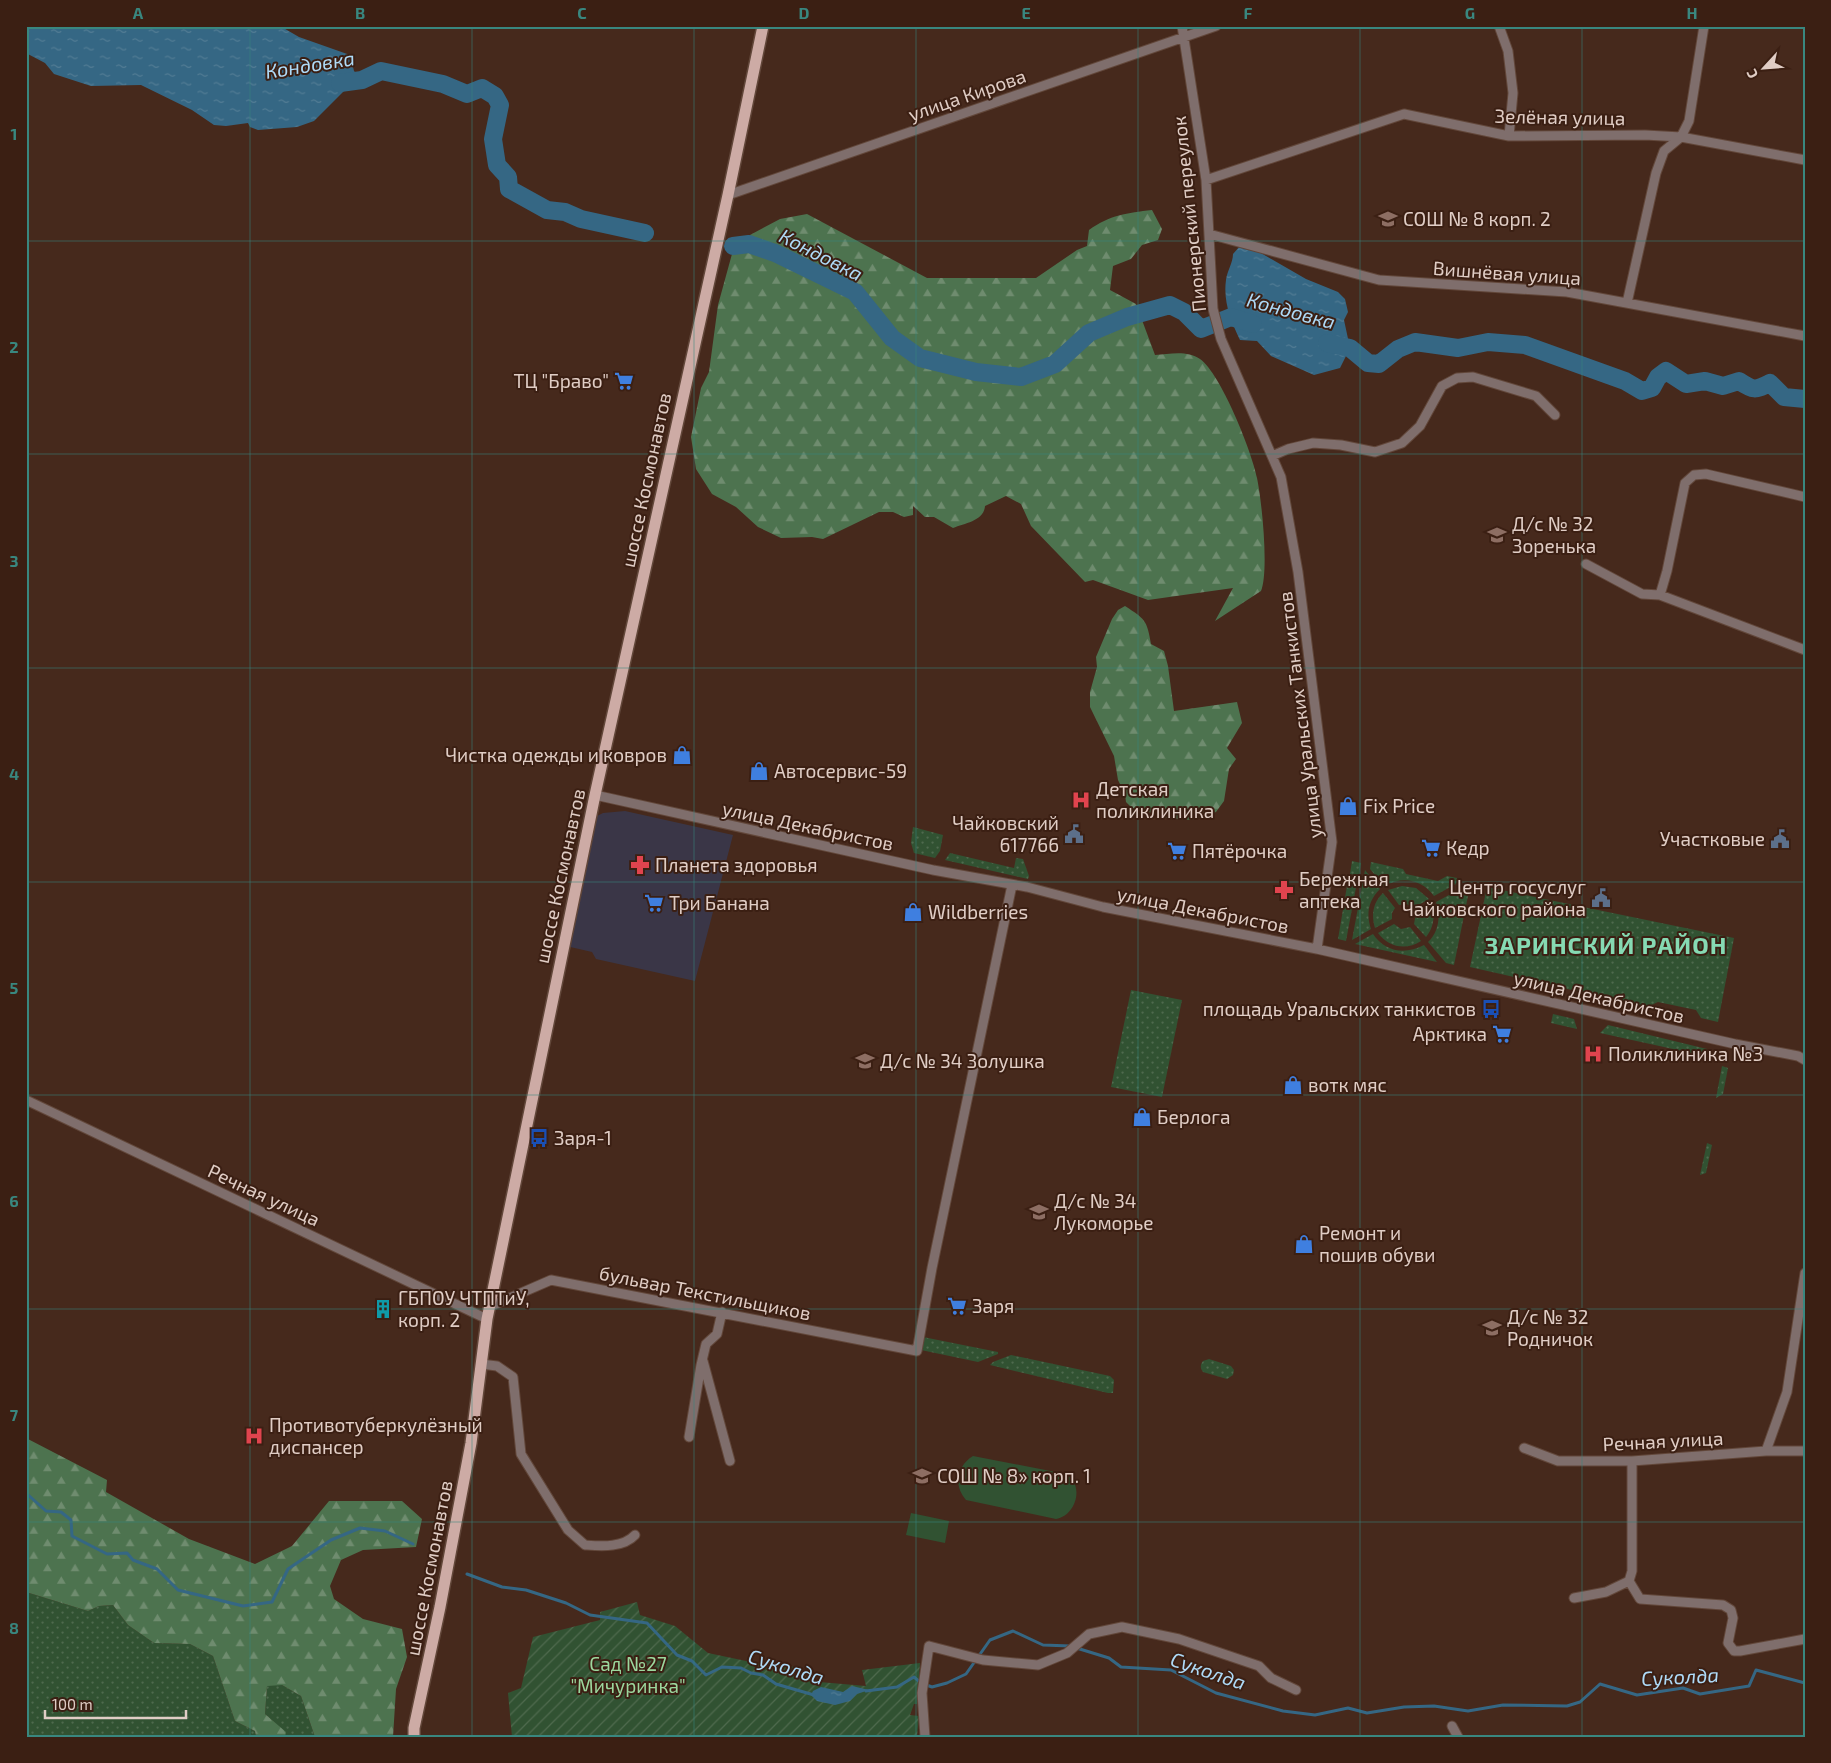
<svg xmlns="http://www.w3.org/2000/svg" width="1831" height="1763" viewBox="0 0 1831 1763" font-family="'Exo 2',sans-serif">
<style>
.commercial{fill:#3a3647}
.grass{fill:url(#grass-dots)}
.forest{fill:url(#forest-firs)}
.garden{fill:url(#garden-furrows)}
.pitch{fill:#315232}
.water{fill:url(#water-ripples)}
.lines{fill:none;stroke-linecap:round;stroke-linejoin:round}
.stream{stroke:#356784;stroke-width:3}
.river{stroke:#356784;stroke-width:18}
.minor-casing{stroke:#62473a;stroke-width:11}
.major-casing{stroke:#62473a;stroke-width:14}
.minor{stroke:#7f6e6c;stroke-width:9}
.major{stroke:#cdaba5;stroke-width:11}
.grid{fill:none;stroke:#39877f;stroke-width:1;stroke-opacity:0.55}
.labels{text-anchor:middle;stroke-width:4;stroke-linejoin:round;paint-order:stroke}
.street-label{font-size:19px;fill:#e0cdc5;stroke:#3b1f13}
.poi-label{font-size:19px;fill:#e0cdc5;stroke:#3b1f13;text-anchor:start}
.park-label{font-size:19px;fill:#9cd89e;stroke:#3b1f13}
.water-label{font-size:20px;font-style:italic;fill:#aedaf7;stroke:#3b1f13}
.district-label{font-size:24px;font-weight:bold;letter-spacing:1px;fill:#86dab3;stroke:#3b1f13}
.neatline{fill:none;stroke:#39877f;stroke-width:2}
.grid-label{font-size:16px;text-anchor:middle;font-weight:bold;fill:#39877f}
</style>
<defs>
<pattern id="grass-dots" width="8" height="8" patternUnits="userSpaceOnUse" patternTransform="scale(1.25)"><rect width="8" height="8" fill="#315232"/><path d="M2 2h.1M6 6h.1" fill="none" stroke="#4f6a4e" stroke-width="1.8" stroke-linecap="round"/></pattern>
<pattern id="forest-firs" width="22" height="20" patternUnits="userSpaceOnUse" patternTransform="scale(1.25)"><rect width="22" height="20" fill="#4d734f"/><path d="M5 1l3.5 6h-7zM16 11l3.5 6h-7z" fill="#6f8c6f"/></pattern>
<pattern id="garden-furrows" width="10" height="10" patternUnits="userSpaceOnUse" patternTransform="scale(1.25)"><rect width="10" height="10" fill="#315232"/><path d="M-1 1l2-2M0 10L10 0M9 11l2-2" fill="none" stroke="#4f6a4e"/></pattern>
<pattern id="water-ripples" width="26" height="14" patternUnits="userSpaceOnUse" patternTransform="scale(1.25)"><rect width="26" height="14" fill="#356784"/><path d="M2 4q2-2 4 0t4 0M15 11q2-2 4 0t4 0" fill="none" stroke="#527c94"/></pattern>
</defs>
<rect width="100%" height="100%" fill="#46291c"/>
<path class="commercial" d="M625,811L733,835L695,981L596,959L592,952L566,946L593,818L603,813Z"/>
<path class="grass" d="M913,827L943,835L940,851L935,858L914,853L911,843Z
M950,853L1014,868L1016,858L1023,859L1029,876L1028,879L945,860Z
M1352,861L1361,863L1359,876L1350,874Z
M1371,862L1403,869L1406,874L1438,881L1447,876L1457,878L1456,884L1434,896C1421,879 1403,876 1384,886L1370,869Z
M1365,870L1380,889C1368,901 1366,914 1371,929L1352,940Z
M1348,880L1357,882L1346,941L1338,939Z
M1463,885L1470,886L1454,965L1446,963L1428,942C1439,932 1441,915 1436,902L1462,888Z
M1402,886L1416,888L1429,899L1413,908L1407,904L1399,905L1388,890Z
M1487,887L1734,938L1718,1022L1701,1018L1696,1010L1658,1002L1647,1007L1470,967Z
M1383,893L1395,908L1392,913V919L1375,928C1371,915 1373,902 1383,893Z
M1432,904C1435,916 1434,927 1426,937L1414,924L1416,913Z
M1394,924L1401,929L1410,927L1421,941C1406,951 1388,947 1378,933Z
M1373,934C1385,952 1405,955 1424,945L1437,962L1355,944Z
M1131,990L1182,1000L1162,1097L1111,1087Z
M1553,1014L1574,1019L1577,1029L1551,1023Z
M1608,1025L1707,1049L1705,1056L1600,1033Z
M1722,1066L1728,1068L1723,1094L1716,1098Z
M1707,1143L1712,1145L1706,1173L1700,1175Z
M923,1337L998,1352V1354L978,1362L921,1350Z
M1011,1355L1110,1376L1114,1380L1113,1393H1108L990,1365L993,1362Z
M1209,1359L1231,1366L1234,1370L1233,1375L1227,1379L1203,1372C1200,1368 1200,1365 1203,1361Z
M26,1592L88,1611L99,1606L113,1605L128,1625L154,1643L190,1644L213,1656L235,1721L255,1731L256,1737H26Z
M267,1685H282L301,1696L315,1737H285V1732L265,1714Z"/>
<path class="forest" d="M1152,210L1162,229L1158,240L1142,245L1131,259L1113,266L1110,290L1136,304L1155,355C1170,354 1187,350 1200,359C1221,374 1252,452 1257,478C1262,502 1269,571 1261,591L1215,621L1233,588L1148,600L1093,580L1085,582L1031,526L1021,504L1006,496L985,506C984,521 965,523 953,528L934,517H925L913,506V515L904,517L893,512H879L823,539L812,537L781,538L758,527L736,507L712,494L696,469L691,437L701,388L709,372L718,305L735,243L780,219L807,214L927,278H1036L1077,250L1087,246L1089,230C1110,215 1127,213 1152,210Z
M1125,606C1145,619 1147,620 1151,644L1164,651L1168,666L1174,711L1237,702L1242,723L1227,748L1236,759L1229,769L1224,801L1216,812L1191,820L1160,817L1145,810L1132,808L1126,802L1125,794L1118,780L1114,756L1090,707V692L1097,667L1096,657L1112,619L1118,610Z
M26,1438L107,1480L106,1492L189,1539L255,1564L292,1546L329,1501H402L422,1519L416,1547L363,1550L341,1560L330,1586L334,1599L363,1619L402,1629L407,1657L396,1689L393,1737H315L301,1696L282,1685L267,1686L265,1714L286,1732L285,1737H256L255,1731L235,1721L213,1656L190,1644L154,1643L128,1625L113,1605L99,1606L88,1611L26,1592Z"/>
<path class="garden" d="M637,1602L640,1615L675,1626L708,1653L770,1666L801,1667L808,1681L866,1686L862,1670L920,1663L917,1704H914L910,1715L919,1716L917,1737H512L508,1693L521,1688L533,1637L600,1620V1612Z"/>
<path class="pitch" d="M973,1456L1066,1474C1085,1485 1076,1516 1056,1519L966,1500C953,1485 957,1466 973,1456Z
M911,1513L949,1521L945,1543L906,1535Z"/>
<path class="water" d="M26,26H280L299,37L350,55L354,71L362,80L347,88L314,121L297,127L258,130L250,127L248,123L226,126L214,125L192,110L141,85L91,86L54,74L45,63L26,53Z
M1247,245L1306,279L1338,292L1345,299L1348,312L1344,320L1350,348L1340,368L1314,375L1271,356L1257,341L1240,340C1231,321 1223,302 1226,280C1227,271 1233,263 1233,254L1240,246Z
M852,1686L869,1690L857,1694L850,1701L835,1705L817,1701L811,1695L813,1691L821,1687L843,1692Z"/>
<g class="lines">
<path class="stream" d="M26,1493L46,1511L61,1512L71,1520L72,1536L107,1554L127,1553L133,1560L157,1569L178,1590L243,1606L272,1602L288,1569L331,1540L360,1528L385,1531L413,1544
M467,1574L502,1587L526,1590L566,1603L590,1615L647,1623L677,1655L692,1661L706,1675L722,1667L741,1668L751,1673L763,1675L776,1684L814,1695
M866,1691L897,1687L914,1677L921,1683L932,1687L947,1683L966,1674L990,1640L1013,1631L1043,1645L1070,1646L1109,1658L1121,1667L1171,1670L1216,1693L1283,1711L1315,1715L1348,1708L1367,1713L1404,1707L1434,1706L1468,1711L1503,1705L1567,1706L1580,1702L1600,1684L1637,1695L1683,1688L1700,1694L1749,1686L1756,1670L1805,1683"/>
<path class="river" d="M340,83L362,80L381,71L443,84L467,94L482,88L495,96L500,105L493,139L497,165L508,177L509,189L547,210L565,212L581,219L645,233
M733,246L749,244L775,253L855,292L892,338L920,358L976,372L1021,377L1055,364L1089,333L1127,317L1170,305L1184,312L1201,329L1231,317L1253,324
M1327,343L1350,348L1368,363L1379,364L1398,349L1415,342L1458,348L1488,342L1525,345L1625,381L1642,391L1652,388L1658,377L1666,371L1686,384L1705,381L1723,386L1739,381C1754,391 1755,390 1770,383L1784,397L1805,399"/>
<g class="minor-casing">
<path id="minor" d="M1182,26L1206,180L1213,309L1221,339L1281,477L1298,572L1332,842L1317,949
M1499,26L1508,51L1513,93L1509,136
M1206,180L1404,114L1509,136L1645,135L1681,137L1805,160
M728,195L1216,26
M1209,234L1379,280L1567,292L1805,336
M1627,303L1656,173L1664,151L1681,137L1689,121L1704,26
M1272,456L1288,449L1313,443L1341,445L1375,452L1402,443L1420,426L1442,386L1457,378L1473,377L1536,396L1555,415
M1586,564L1642,594L1660,595L1805,650
M1660,595L1667,571L1685,483L1694,475L1706,474L1805,497
M595,795L933,870L1027,887L1103,907L1317,949L1735,1044L1798,1056L1805,1060
M26,1100L487,1319
M491,1306L551,1280L917,1351L932,1268L1012,885
M703,1361L730,1461
M481,1364L497,1366L513,1377L521,1454L568,1530L585,1545C601,1546 623,1548 635,1535
M689,1437L701,1365L706,1344L717,1334L722,1312
M1524,1448L1558,1461H1632L1766,1451H1805
M1766,1451L1787,1392L1805,1273
M1629,1581L1640,1599L1723,1605L1731,1610L1733,1618L1728,1643L1734,1651H1740L1805,1639
M1574,1598L1606,1592L1629,1581L1632,1571V1461
M1452,1726L1458,1737
M925,1737L922,1693L929,1646L983,1660L1038,1665L1067,1653L1089,1634L1122,1627L1179,1639L1259,1666L1271,1678L1296,1690"/>
</g>
<g class="major-casing">
<path id="major" d="M414,1737V1728L440,1607L471,1443L487,1319L595,795L728,195L763,26"/>
</g>
<use href="#minor" class="minor"/>
<use href="#major" class="major"/>
</g>
<path class="grid" d="M250,26V1737M472,26V1737M694,26V1737M916,26V1737M1138,26V1737M1360,26V1737M1582,26V1737M26,241H1805M26,454H1805M26,668H1805M26,882H1805M26,1095H1805M26,1309H1805M26,1522H1805"/>
<defs>
<g id="school-bare" transform="scale(1.5)"><path d="M0-5L7-2L0 1L-7-2ZM-4 1L0 2.5L4 1V4Q0 6-4 4Z" fill="#8d6e63" stroke="#3b1f13" stroke-width="2.5" paint-order="stroke"/></g>
<g id="supermarket-bare" transform="scale(1.5)"><path d="M-6-5.5h2.5l.6 2H6L4.5 2H-2.5L-4.4-4H-6ZM-1.5 3.2a1.3 1.3 0 1 0 .1 0ZM3 3.2a1.3 1.3 0 1 0 .1 0Z" fill="#3f7fe0" stroke="#3b1f13" stroke-width="2.5" paint-order="stroke"/></g>
<g id="shop-bare" transform="scale(1.5)"><path d="M-5-2.5h2.3a2.7 3.5 0 0 1 5.4 0H5L5.5 6h-11ZM-1.5-2.5h3a1.5 2.3 0 0 0-3 0Z" fill="#3f7fe0" stroke="#3b1f13" stroke-width="2.5" paint-order="stroke"/></g>
<g id="hospital-bare" transform="scale(1.5)"><path d="M-5-5h3v3.5h4V-5h3V5h-3V1.5h-4V5h-3Z" fill="#e0444e" stroke="#3b1f13" stroke-width="2.5" paint-order="stroke"/></g>
<g id="civic-bare" transform="scale(1.5)"><path d="M-.6-6.5H3V-4.5H.6V-3L4-1V1h2V6H-6V1h2V-1L-.6-3ZM-1.2 2.5V6h2.4V2.5Z" fill="#5c6f8a" stroke="#3b1f13" stroke-width="2.5" paint-order="stroke"/></g>
<g id="pharmacy-bare" transform="scale(1.5)"><path d="M-2-6h4v4h4v4h-4v4h-4v-4h-4v-4h4Z" fill="#e0444e" stroke="#3b1f13" stroke-width="2.5" paint-order="stroke"/></g>
<g id="bus-bare" transform="scale(1.5)"><path d="M-5-6H5V4H4V6H2V4H-2V6H-4V4H-5ZM-3.5-4V0h7V-4ZM-3.5 1.2v1.5H-2V1.2ZM2 1.2v1.5H3.5V1.2Z" fill="#1a4fb4" stroke="#3b1f13" stroke-width="2.5" paint-order="stroke"/></g>
<g id="building-bare" transform="scale(1.5)"><path d="M-4-6H4V6H1V3H-1V6H-4ZM-2.5-4.3h1.7v1.8h-1.7ZM.8-4.3h1.7v1.8H.8ZM-2.5-1h1.7V.8h-1.7ZM.8-1h1.7V.8H.8Z" fill="#0f9aa8" stroke="#3b1f13" stroke-width="2.5" paint-order="stroke"/></g>
</defs>
<g fill-rule="evenodd">
<use href="#school-bare" x="1388" y="219"/>
<use href="#supermarket-bare" x="624" y="381"/>
<use href="#school-bare" x="1497" y="535"/>
<use href="#shop-bare" x="682" y="755"/>
<use href="#shop-bare" x="759" y="771"/>
<use href="#hospital-bare" x="1081" y="800"/>
<use href="#shop-bare" x="1348" y="806"/>
<use href="#civic-bare" x="1074" y="834"/>
<use href="#civic-bare" x="1780" y="839"/>
<use href="#supermarket-bare" x="1431" y="848"/>
<use href="#supermarket-bare" x="1177" y="851"/>
<use href="#pharmacy-bare" x="640" y="865"/>
<use href="#pharmacy-bare" x="1284" y="890"/>
<use href="#civic-bare" x="1601" y="898"/>
<use href="#supermarket-bare" x="654" y="903"/>
<use href="#shop-bare" x="913" y="912"/>
<use href="#bus-bare" x="1491" y="1009"/>
<use href="#supermarket-bare" x="1502" y="1034"/>
<use href="#hospital-bare" x="1593" y="1054"/>
<use href="#school-bare" x="865" y="1061"/>
<use href="#shop-bare" x="1293" y="1085"/>
<use href="#shop-bare" x="1142" y="1117"/>
<use href="#bus-bare" x="539" y="1138"/>
<use href="#school-bare" x="1039" y="1212"/>
<use href="#shop-bare" x="1304" y="1244"/>
<use href="#supermarket-bare" x="957" y="1306"/>
<use href="#building-bare" x="383" y="1309"/>
<use href="#school-bare" x="1492" y="1328"/>
<use href="#hospital-bare" x="254" y="1436"/>
<use href="#school-bare" x="922" y="1476"/>
</g>
<g class="labels">
<g class="street-label">
<text transform="translate(967 95) rotate(-19)" y="7">улица Кирова</text>
<text transform="translate(1560 117) rotate(1)" y="7">Зелёная улица</text>
<text transform="translate(1189 214) rotate(-96)" y="7">Пионерский переулок</text>
<text transform="translate(1507 273) rotate(4)" y="7">Вишнёвая улица</text>
<text transform="translate(646 480) rotate(-78)" y="7">шоссе Космонавтов</text>
<text transform="translate(1300 715) rotate(-97)" y="7">улица Уральских Танкистов</text>
<text transform="translate(808 826) rotate(12)" y="7">улица Декабристов</text>
<text transform="translate(560 876) rotate(-78)" y="7">шоссе Космонавтов</text>
<text transform="translate(1203 910) rotate(11)" y="7">улица Декабристов</text>
<text transform="translate(1599 997) rotate(13)" y="7">улица Декабристов</text>
<text transform="translate(264 1195) rotate(25)" y="7">Речная улица</text>
<text transform="translate(705 1293) rotate(11)" y="7">бульвар Текстильщиков</text>
<text transform="translate(1663 1441) rotate(-3)" y="7">Речная улица</text>
<text transform="translate(429 1568) rotate(-79)" y="7">шоссе Космонавтов</text>
</g>
<g class="poi-label">
<text x="1403" y="226">СОШ № 8 корп. 2</text>
<text x="609" y="388" text-anchor="end">ТЦ "Браво"</text>
<text x="1512" y="531">Д/с № 32<tspan x="1512" dy="22">Зоренька</tspan></text>
<text x="667" y="762" text-anchor="end">Чистка одежды и ковров</text>
<text x="774" y="778">Автосервис-59</text>
<text x="1096" y="796">Детская<tspan x="1096" dy="22">поликлиника</tspan></text>
<text x="1363" y="813">Fix Price</text>
<text x="1059" y="830" text-anchor="end">Чайковский<tspan x="1059" dy="22">617766</tspan></text>
<text x="1765" y="846" text-anchor="end">Участковые</text>
<text x="1446" y="855">Кедр</text>
<text x="1192" y="858">Пятёрочка</text>
<text x="655" y="872">Планета здоровья</text>
<text x="1299" y="886">Бережная<tspan x="1299" dy="22">аптека</tspan></text>
<text x="1586" y="894" text-anchor="end">Центр госуслуг<tspan x="1586" dy="22">Чайковского района</tspan></text>
<text x="669" y="910">Три Банана</text>
<text x="928" y="919">Wildberries</text>
<text x="1476" y="1016" text-anchor="end">площадь Уральских танкистов</text>
<text x="1487" y="1041" text-anchor="end">Арктика</text>
<text x="1608" y="1061">Поликлиника №3</text>
<text x="880" y="1068">Д/с № 34 Золушка</text>
<text x="1308" y="1092">вотк мяс</text>
<text x="1157" y="1124">Берлога</text>
<text x="554" y="1145">Заря-1</text>
<text x="1054" y="1208">Д/с № 34<tspan x="1054" dy="22">Лукоморье</tspan></text>
<text x="1319" y="1240">Ремонт и<tspan x="1319" dy="22">пошив обуви</tspan></text>
<text x="398" y="1305">ГБПОУ ЧТПТиУ,<tspan x="398" dy="22">корп. 2</tspan></text>
<text x="972" y="1313">Заря</text>
<text x="1507" y="1324">Д/с № 32<tspan x="1507" dy="22">Родничок</tspan></text>
<text x="269" y="1432">Противотуберкулёзный<tspan x="269" dy="22">диспансер</tspan></text>
<text x="937" y="1483">СОШ № 8» корп. 1</text>
</g>
<g class="park-label">
<text x="628" y="1671">Сад №27<tspan x="628" dy="22">"Мичуринка"</tspan></text>
</g>
<g class="water-label">
<text transform="translate(310 65) rotate(-9)" y="7">Кондовка</text>
<text transform="translate(821 255) rotate(27)" y="7">Кондовка</text>
<text transform="translate(1291 311) rotate(15)" y="7">Кондовка</text>
<text transform="translate(786 1667) rotate(17)" y="7">Суколда</text>
<text transform="translate(1208 1671) rotate(19)" y="7">Суколда</text>
<text transform="translate(1680 1677) rotate(-3)" y="7">Суколда</text>
</g>
<g class="district-label">
<text x="1606" y="954">ЗАРИНСКИЙ РАЙОН</text>
</g>
</g>
<rect width="1831" height="1763" fill="none" stroke="#3b1f13" stroke-width="55"/>
<g transform="translate(1764 68) rotate(244)" stroke="#3b1f13" stroke-width="4" paint-order="stroke">
<path d="M0-4L9 19L0 12L-9 19Z" fill="#e0cdc5"/>
<text y="-8" font-size="14" font-weight="bold" text-anchor="middle" fill="#e0cdc5">С</text>
</g>
<path d="M45 1710v8h141v-8" fill="none" stroke="#e0cdc5" stroke-width="2.5"/>
<text x="52" y="1710" font-size="15" fill="#e0cdc5" stroke="#3b1f13" stroke-width="4" paint-order="stroke">100 m</text>
<rect x="28" y="28" width="1776" height="1708" class="neatline"/>
<g class="grid-label">
<text x="138" y="19">A</text>
<text x="360" y="19">B</text>
<text x="582" y="19">C</text>
<text x="804" y="19">D</text>
<text x="1026" y="19">E</text>
<text x="1248" y="19">F</text>
<text x="1470" y="19">G</text>
<text x="1692" y="19">H</text>
<text x="14" y="140">1</text>
<text x="14" y="353">2</text>
<text x="14" y="567">3</text>
<text x="14" y="780">4</text>
<text x="14" y="994">5</text>
<text x="14" y="1207">6</text>
<text x="14" y="1421">7</text>
<text x="14" y="1634">8</text>
</g>
</svg>
